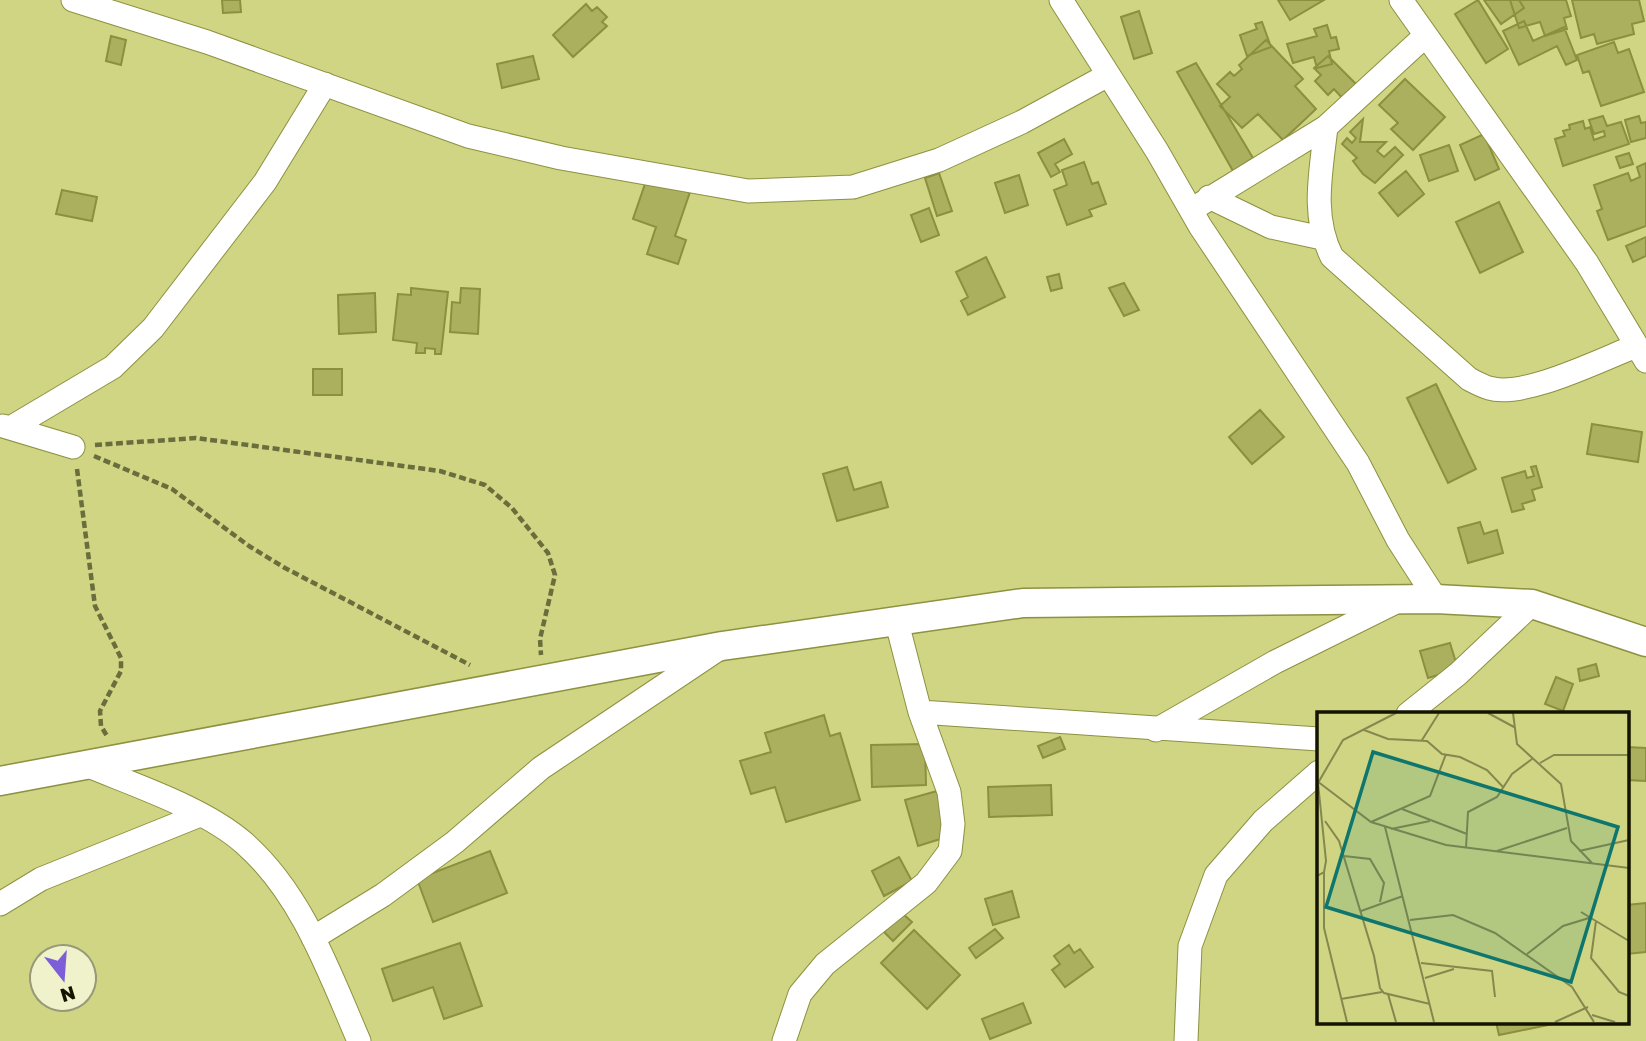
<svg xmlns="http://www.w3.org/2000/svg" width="1646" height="1041" viewBox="0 0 1646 1041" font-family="'Golos Text',sans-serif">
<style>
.building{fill:#abb05f;stroke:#8c8f3e;stroke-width:2}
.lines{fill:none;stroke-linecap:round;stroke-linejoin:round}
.minor-casing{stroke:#8d9140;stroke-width:25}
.tertiary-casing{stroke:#8d9140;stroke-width:31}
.path{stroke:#6a6d3c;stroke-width:4.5;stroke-dasharray:7 3.5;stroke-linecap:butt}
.minor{stroke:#fff;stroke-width:23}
.tertiary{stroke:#fff;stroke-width:28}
.inset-road{fill:none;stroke:#84884f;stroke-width:2}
.view{fill:#0f766e;fill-opacity:0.15;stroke:#0f766e;stroke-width:3.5}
.inset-edge{fill:none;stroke:#141400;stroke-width:3.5}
</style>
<rect width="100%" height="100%" fill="#cfd583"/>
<path class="building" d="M222,0H240L241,12L223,13Z
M1278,0H1324L1290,20Z
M1478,0L1508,49L1486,63L1455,14Z
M1484,0H1519L1524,8L1501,24Z
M1510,0H1566L1571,16L1564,18L1567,29L1545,36L1540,22L1519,28Z
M1572,0H1639L1644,21L1632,24L1634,34L1597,44L1594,34L1581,38Z
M586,4L592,11L597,7L607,17L602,22L607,26L573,57L553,35Z
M1139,11L1152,53L1134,59L1121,17Z
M1524,21L1533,41L1564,27L1577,60L1566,65L1557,46L1519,65L1503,31Z
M1262,22L1271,47L1247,56L1240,35L1257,29L1255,24Z
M1327,25L1331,38L1336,37L1339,49L1329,51L1332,64L1317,68L1314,57L1293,63L1287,44L1317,36L1314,29Z
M111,36L126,40L121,65L106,61Z
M1266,40L1303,79L1295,86L1316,109L1283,140L1258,114L1242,128L1220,106L1230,97L1217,84L1230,72L1234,76L1242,69L1239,65Z
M1614,42L1618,53L1629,49L1644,92L1601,106L1589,71L1583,73L1577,55Z
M533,56L539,79L502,88L497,64Z
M1328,56L1358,86L1344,100L1334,89L1328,95L1315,81L1321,75L1314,68Z
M1196,63L1253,158L1233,171L1177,72Z
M1405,79L1445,117L1413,150L1391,129L1398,123L1379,105Z
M1603,116L1607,126L1621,122L1629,144L1563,166L1555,139L1565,136L1563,131L1570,129L1569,125L1583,121L1585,129L1590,127L1594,140L1605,136L1604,131L1594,134L1589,120Z
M1639,116L1641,123L1646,122V138L1631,142L1625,120Z
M1363,119L1360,142H1386L1377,151L1384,157L1395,147L1403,155L1375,183L1363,174L1353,161L1357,158L1342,144L1347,138L1352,143L1356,138L1350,132Z
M1484,134L1499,169L1475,180L1460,145Z
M1064,139L1072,154L1055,164L1060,172L1051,177L1038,153Z
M1449,145L1458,171L1429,181L1420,155Z
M1629,153L1633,164L1620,168L1616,157Z
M1084,162L1092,184L1098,182L1106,204L1089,210L1092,216L1067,225L1054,190L1067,185L1062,170Z
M1646,163V226L1608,240L1597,211L1602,209L1594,185L1628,173L1631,181L1640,177L1637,167Z
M1406,171L1424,194L1398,216L1379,193Z
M939,173L952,211L937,216L925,178Z
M1019,175L1028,205L1005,213L995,183Z
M646,181L690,192L675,236L686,240L678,264L647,254L656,227L633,219Z
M62,190L97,197L92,221L56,214Z
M1499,202L1523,252L1480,273L1456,222Z
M929,208L939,235L921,242L911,215Z
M1646,237V256L1633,262L1626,246Z
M986,257L1005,297L968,315L961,301L968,297L956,272Z
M1059,274L1062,288L1051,291L1047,277Z
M1124,283L1139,310L1124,316L1109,288Z
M411,288L448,292L441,354H435V349L425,348V353H416L417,343L393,340L398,294L411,295Z
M461,288L480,289L478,334L450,332L452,302L460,303Z
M375,293L376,332L339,334L338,295Z
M313,369H342V395H313Z
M1436,384L1476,469L1448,483L1407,398Z
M1260,410L1284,437L1252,464L1229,437Z
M1592,424L1642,432L1638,462L1587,454Z
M1536,466L1542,487L1532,490L1535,500L1522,504L1524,509L1512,512L1502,478L1525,471L1527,478L1534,476L1531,467Z
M847,467L854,490L881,482L888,507L837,521L823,474Z
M1480,522L1484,534L1497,530L1503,553L1468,563L1458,528Z
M1450,643L1458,669L1428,678L1420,651Z
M1596,664L1599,676L1580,681L1578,669Z
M1556,677L1573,684L1563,711L1545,704Z
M824,715L830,736L840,733L860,800L786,822L775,787L751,794L740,761L771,752L765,733Z
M1060,737L1065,749L1043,758L1038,746Z
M925,744L926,785L872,787L871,745Z
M1627,747L1646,748V781L1627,780Z
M1051,785L1052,815L989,817L988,787Z
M937,791L950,836L918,846L905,800Z
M490,851L507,893L433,922L417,879Z
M899,857L912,881L884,896L872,871Z
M1012,891L1019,917L993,925L985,899Z
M1646,903V952L1627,954V905Z
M902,913L912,922L893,941L884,932Z
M995,929L1003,938L976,958L969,948Z
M914,930L960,975L927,1009L881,963Z
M460,943L482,1006L444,1019L433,987L393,1001L382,969Z
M1069,945L1074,953L1080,949L1093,967L1065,987L1052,970L1060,964L1054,956Z
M1023,1003L1031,1023L990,1039L982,1019Z
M1496,1022H1553V1024L1499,1035Z"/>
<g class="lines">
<g class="minor-casing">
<path id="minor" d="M73,0L207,42L468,136L561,158L748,191L853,187L939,160L1022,122L1108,75
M1061,0L1157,151L1200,226L1358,463L1398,540L1436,599
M1401,0L1587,263L1646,361
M1326,127C1321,172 1311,216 1332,257L1469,379C1475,382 1482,386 1489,388C1523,399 1602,359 1636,346
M1209,197L1271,227L1322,238
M1191,210L1326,127L1425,36
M3,426L73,447
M12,427L113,367L153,328L265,182L325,84
M920,712L1319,739
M1408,714L1458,674L1532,604
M1156,730L1275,662L1398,601
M86,765C136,786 204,808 244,843C302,894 329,972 359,1041
M0,904L41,879L200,815
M313,938L383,895L455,842L541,768L717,650
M784,1041L800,994L825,964L926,883L950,851L953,824L949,792L920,712L897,623
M1186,1041L1190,946L1216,875L1263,821L1319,772"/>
</g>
<g class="tertiary-casing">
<path id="tertiary" d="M0,781L722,646L1023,603L1436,599L1532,604L1646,642"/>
</g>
<path class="path" d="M95,445L196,438L440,471L485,485L512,508L548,553L555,575L540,639L541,655
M94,456L172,489L249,546L285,568L470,665
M77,469L95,606L121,658V671L100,711L101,726L107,736"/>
<use href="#minor" class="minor"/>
<use href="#tertiary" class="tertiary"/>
</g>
<g transform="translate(1317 712)">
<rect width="312" height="312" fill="#cfd583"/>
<path class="inset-road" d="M171,1L197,15M196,1L200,32L244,72L254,129L275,151M47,18L71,27L110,29L125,42L143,45L170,58L187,76M105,28L122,1M223,51L237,43H312M0,69L54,110L129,133L312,156M85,97L150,122M8,109L22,129L57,244L63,276L67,281L113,292M54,110L113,84L129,42M68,115L117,310M74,117L113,109M149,136L151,100L180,85L195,62L215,47M180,139L250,116M262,139L312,128M27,144L53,147L67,171L63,190M7,160V216L30,310M0,164L7,160L9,149L1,71L26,28L79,1M44,199L86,184M264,200L312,229M93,208L136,203L178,221L255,275L277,310M279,209L274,246L302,280L312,284M210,242L246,214L272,206M104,251L175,259L178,285M108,266L137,257M71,282L79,310M24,287L65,280M275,303L298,310M238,310L271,295"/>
<path class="view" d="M56,40L301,115L254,270L9,195Z"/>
<rect width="312" height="312" class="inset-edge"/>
</g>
<g transform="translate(63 978) rotate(163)"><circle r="33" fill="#eff2ca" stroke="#979979" stroke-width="2"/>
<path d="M0-5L12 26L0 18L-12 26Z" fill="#7d5ed8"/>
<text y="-10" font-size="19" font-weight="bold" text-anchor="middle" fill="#141400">N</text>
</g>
</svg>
